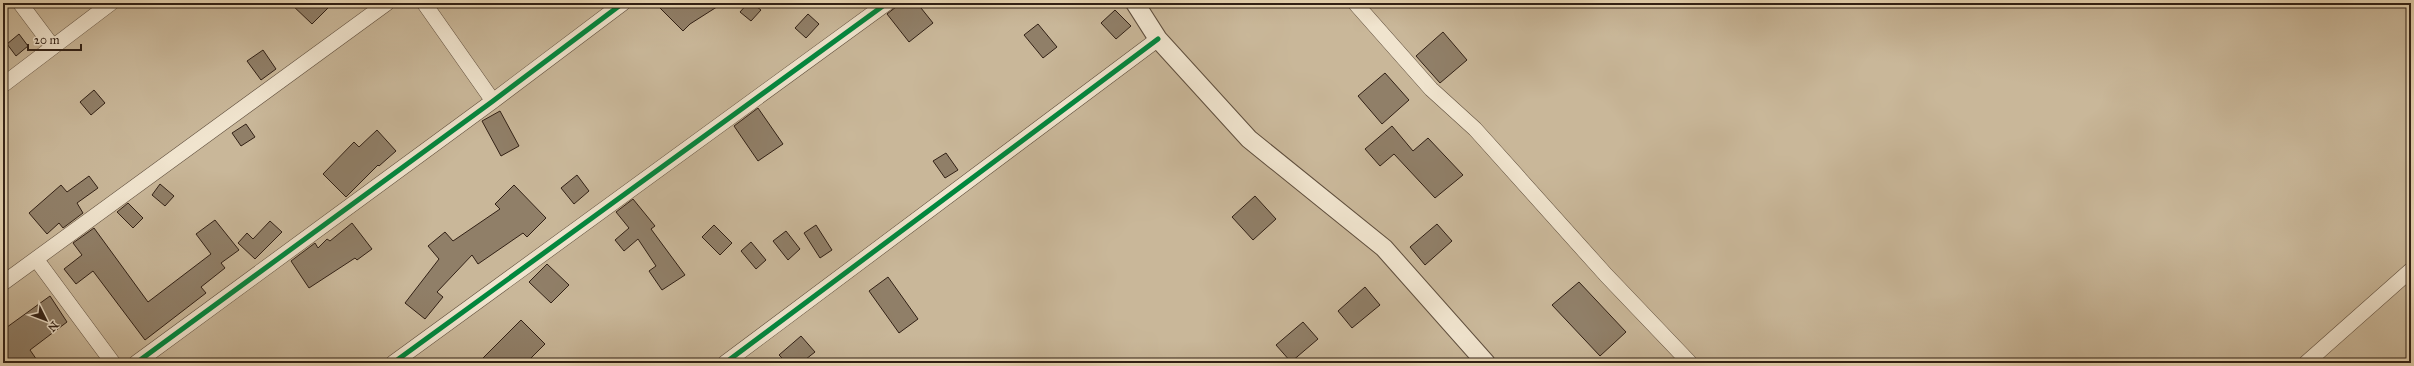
<svg xmlns="http://www.w3.org/2000/svg" width="2414" height="366" viewBox="0 0 2414 366" font-family="'IM FELL Great Primer',serif">
<style>
.green{fill:#c9b799;stroke:#7d6c57}
.building{fill:#907f68;stroke:#312015}
.lines{fill:none;stroke-linecap:round;stroke-linejoin:round}
.minor-casing{stroke:#5f4e3d;stroke-width:16}
.tertiary-casing{stroke:#5f4e3d;stroke-width:20}
.minor{stroke:#f0e4ce;stroke-width:15}
.tertiary{stroke:#f0e4ce;stroke-width:18}
.cycleway-casing{stroke:#f0e4ce;stroke-width:8}
.cycleway{stroke:#00873e;stroke-width:5}
</style>
<rect width="100%" height="100%" fill="#e8d6b4"/>
<filter id="stains"><feTurbulence type="fractalNoise" baseFrequency=".005" numOctaves="4"/><feColorMatrix values="0 0 0 0 .2 0 0 0 0 .09 0 0 0 0 .02 0 0 0 .5 -.17"/></filter>
<radialGradient id="worn" r=".72"><stop offset=".6" stop-color="#630" stop-opacity="0"/><stop offset="1" stop-color="#630" stop-opacity=".3"/></radialGradient>
<path class="green" d="M3,3H2411V363H3Z"/>
<path class="building" d="M290,3H333L312,24Z
M655,3H723L690,24L683,31Z
M748,3H752L761,10L751,21L740,12Z
M901,3H917L933,23L909,42L887,14Z
M1115,10L1131,26L1116,39L1101,23Z
M808,14L819,24L806,38L795,28Z
M1038,24L1057,47L1043,58L1024,35Z
M1443,32L1467,60L1440,83L1416,56Z
M19,34L28,46L16,56L7,44Z
M263,50L276,69L261,80L247,61Z
M1385,73L1409,100L1382,124L1358,96Z
M94,90L105,103L91,115L80,102Z
M758,108L783,144L758,161L734,126Z
M500,111L519,146L501,156L482,121Z
M246,124L255,137L241,146L232,133Z
M1392,126L1413,151L1428,138L1463,175L1435,198L1394,154L1380,166L1365,149Z
M377,130L396,151L379,166L378,165L346,197L323,174L354,142L359,147Z
M946,153L958,170L945,178L933,161Z
M577,175L589,191L574,204L561,188Z
M89,176L98,188L77,203L83,213L63,228L59,223L47,234L29,213L61,185L67,192Z
M160,184L174,196L165,206L152,195Z
M514,185L546,218L527,237L523,233L478,264L472,255L437,292L443,297L425,319L405,303L439,259L428,246L445,232L453,241L500,209L495,204Z
M1255,196L1276,219L1253,240L1232,217Z
M633,199L655,226L651,229L685,275L662,290L649,271L656,266L638,239L624,251L615,240L629,228L616,212Z
M128,203L143,218L133,228L117,212Z
M215,220L239,250L221,263L225,268L201,287L206,293L145,340L93,271L76,284L64,269L82,255L73,243L94,228L148,302L211,254L196,234Z
M270,221L282,232L255,259L238,243L247,233L253,239Z
M352,223L372,249L357,260L355,258L309,288L291,261L315,243L318,248L327,239L330,241Z
M1437,224L1452,241L1425,265L1410,247Z
M714,225L732,243L720,255L702,237Z
M816,225L832,250L820,258L804,233Z
M786,231L800,249L788,260L773,241Z
M751,242L766,260L756,269L741,251Z
M547,264L569,285L551,303L529,282Z
M888,277L918,319L899,333L869,291Z
M1579,282L1626,332L1600,356L1552,305Z
M1365,287L1380,305L1352,328L1338,311Z
M50,296L67,322L30,350L39,363H3V330Z
M521,320L545,344L526,363H478Z
M1303,322L1318,339L1291,362L1276,345Z
M801,336L815,352L801,363H787L779,355Z"/>
<g class="lines">
<g class="minor-casing">
<path id="minor" d="M20,3L53,47
M424,3L493,101
M1355,3L1431,89L1475,129L1606,275L1690,363
M3,85L111,3
M36,259L113,363
M3,283L387,3
M136,363L493,101L623,3
M393,363L887,3
M725,363L1158,39
M2306,363L2411,270"/>
</g>
<g class="tertiary-casing">
<path id="tertiary" d="M1135,3L1158,39L1249,139L1384,248L1486,363"/>
</g>
<use href="#minor" class="minor"/>
<use href="#tertiary" class="tertiary"/>
<g class="cycleway-casing">
<path id="cycleway" d="M136,363L493,101L623,3
M393,363L887,3
M725,363L1158,39"/>
</g>
<use href="#cycleway" class="cycleway"/>
</g>
<rect width="2414" height="366" fill="none" stroke="#e8d6b4" stroke-width="16"/>
<rect x="4" y="4" width="2406" height="358" fill="none" stroke="#312015" stroke-width="2"/>
<rect x="8" y="8" width="2398" height="350" fill="none" stroke="#312015"/>
<g transform="translate(46 320) rotate(132)" stroke="#f0e4ce" stroke-width="3" paint-order="stroke">
<path d="M0-3L7 15L0 10L-7 15Z" fill="#312015"/>
<text y="-6" font-size="11" font-weight="bold" text-anchor="middle" fill="#312015">N</text>
</g>
<path d="M28 44v6h53v-6" fill="none" stroke="#312015" stroke-width="2"/>
<text x="34" y="44" font-size="12" fill="#312015" stroke="#f0e4ce" stroke-width="3" paint-order="stroke">20 m</text>
<rect width="100%" height="100%" filter="url(#stains)"/>
<rect width="100%" height="100%" fill="url(#worn)"/>
</svg>
